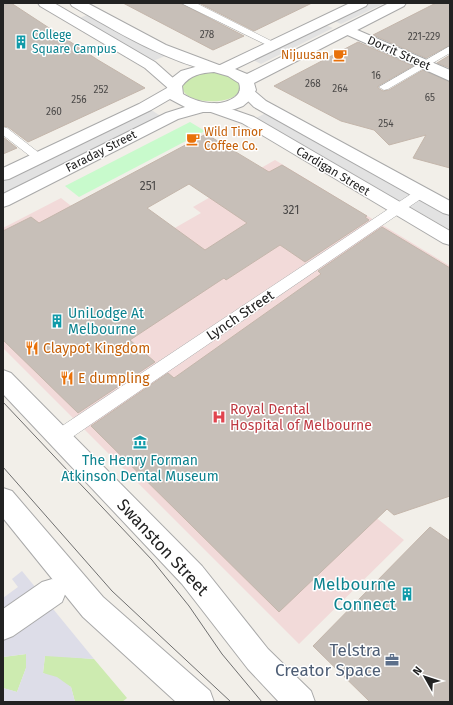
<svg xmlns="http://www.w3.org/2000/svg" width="453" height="705" viewBox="0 0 453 705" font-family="'Fira Sans',sans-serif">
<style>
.commercial{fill:#f2dad9}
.grass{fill:#cdebb0}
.park{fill:#c8facc}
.parking{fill:#e2e2e2}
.plaza{fill:#dddde8}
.building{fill:#c7bfb8;stroke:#c4b6ab;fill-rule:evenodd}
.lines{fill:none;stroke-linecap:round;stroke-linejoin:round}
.service-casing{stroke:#a9a9a9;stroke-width:1}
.pedestrian-casing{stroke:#a9a9a9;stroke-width:2}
.minor-casing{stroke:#a9a9a9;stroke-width:2}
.tertiary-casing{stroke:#a9a9a9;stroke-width:2}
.service{fill:#fff;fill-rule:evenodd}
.pedestrian{fill:#fff;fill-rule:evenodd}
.minor{fill:#fff;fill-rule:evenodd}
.tertiary{fill:#fff;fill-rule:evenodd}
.tram{stroke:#707070;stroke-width:1}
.labels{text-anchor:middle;stroke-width:3;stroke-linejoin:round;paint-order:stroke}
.far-number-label{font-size:10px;fill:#4b4948}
.far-culture-label{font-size:12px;fill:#0d838f;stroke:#fff;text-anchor:start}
.far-street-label{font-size:12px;fill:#222;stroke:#fff}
.far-food-label{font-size:12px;fill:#c56008;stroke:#fff;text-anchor:end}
.number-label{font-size:12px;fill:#4b4948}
.culture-label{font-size:14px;fill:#0d838f;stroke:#fff;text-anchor:start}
.street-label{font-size:14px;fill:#222;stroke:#fff}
.food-label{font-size:14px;fill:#c56008;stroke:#fff;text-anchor:start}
.health-label{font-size:14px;fill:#be3a42;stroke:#fff;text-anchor:start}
.near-street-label{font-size:17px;fill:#222;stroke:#fff}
.near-culture-label{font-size:17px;fill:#0d838f;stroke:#fff;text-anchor:end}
.near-service-label{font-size:17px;fill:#4e5e75;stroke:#fff;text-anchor:end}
</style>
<rect width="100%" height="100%" fill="#f2efe9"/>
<path class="commercial" d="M275,160L450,266V347L333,483L404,540L299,644L3,348V228L61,198L131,253L201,213L193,207Z"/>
<path class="grass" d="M205,72C214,72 244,74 240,89C236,104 203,103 192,98C170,87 192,75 205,72Z
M26,654V668L17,692L3,688V657Z
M45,655L94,659L127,698L122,702H75L71,687L43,673Z"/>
<path class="park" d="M190,122L205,131L79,197L65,186Z"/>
<path class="parking" d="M367,3H385L341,24L332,20Z
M90,14L165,56L153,61L79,18Z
M323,24L333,28L261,64L251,59Z
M150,109L162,117L3,195V180Z
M266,113L450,216V230L256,118Z"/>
<path class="plaza" d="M22,571L94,659L45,656L43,673L57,677L71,687L75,702H3V688L17,692L26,668V654L3,657V603L4,602L3,598L18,587L12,579Z"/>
<path class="building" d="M3,3H11L98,60L145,88L28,142L8,127L3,126Z
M123,3H180L244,36L213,50Z
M199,3H312L254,31Z
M436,3H450V45L426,58L373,35Z
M358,42L413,66L378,86V88L383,91L389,90L423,70L450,82V168L413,158L426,135L389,145L374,130L341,121L274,86Z
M450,55V68L437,63Z
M206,134L269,172L282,165L367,216L365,217L369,220L305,262L280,245L226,280L224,278L130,340L155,362L78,413L3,340V231L31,217L39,223ZM189,184L247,223L205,250L147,208Z
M3,137L17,148L3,154Z
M382,227L450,268V496L394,515L387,509L279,612L91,426L168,373L174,378L321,274L318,271Z
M430,527L450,541V702H370L313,646Z"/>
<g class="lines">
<g class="service-casing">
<path id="service" d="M181,3H196L279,45L277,47H271Z
M450,46V53L388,89L384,90L379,87Z
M3,127L7,128L43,156L45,158L43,160H35L3,135Z
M421,189L425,190L427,193L425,196L65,442L59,444L53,442L51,437L53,432L417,190Z"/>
</g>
<g class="pedestrian-casing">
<path id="pedestrian" d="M52,579L62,582L66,592L62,602L13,636L3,640V609L42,582Z"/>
</g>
<g class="minor-casing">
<path id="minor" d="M38,3H54L155,62L182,86L179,89L174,91L169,89L145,68L40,6Z
M70,3H87L166,45L219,65L221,68L219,71L214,72C163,60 117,32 72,6Z
M348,26L450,70V81L343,33L341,30L343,27Z
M247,87L252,89L266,101L450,201V215L443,213L254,107L239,92L242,89Z
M214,103L254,117L450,231V245L443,243L242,123L208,111L206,108L208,105Z"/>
</g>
<g class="tertiary-casing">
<path id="tertiary" d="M350,3H368L366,6L235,69L247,74L389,3H406L404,6L254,83L256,90L250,100L243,106L235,109L220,112H203L178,119L9,205L3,207V194L166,113L185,107L170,99L151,110L9,179L3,180V168L139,104L167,88L172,78L181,71L202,65H220ZM214,72L228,76L239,83C241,89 240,93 235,97C220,108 198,103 183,94L182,86C190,75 201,73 214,72Z
M3,370L11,373L202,566L268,649L311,691L315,702H279L248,669L182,584L3,394Z
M3,488L12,491L103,597L210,691L214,702H176L83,617L3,518Z"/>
</g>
<use href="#service" class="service"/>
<use href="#pedestrian" class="pedestrian"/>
<use href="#minor" class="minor"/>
<use href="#tertiary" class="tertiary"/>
<path class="tram" d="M3,402L152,560L189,606L222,654L262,702
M3,467L112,591L231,702"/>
</g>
<defs>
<g id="building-bare" transform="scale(1.08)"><path d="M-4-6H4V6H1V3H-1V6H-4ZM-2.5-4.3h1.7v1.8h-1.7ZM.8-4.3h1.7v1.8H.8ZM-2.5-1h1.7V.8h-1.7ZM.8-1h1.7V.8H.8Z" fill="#0f9aa8" stroke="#fff" stroke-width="2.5" paint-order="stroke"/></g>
<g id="cafe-bare" transform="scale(1.08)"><path d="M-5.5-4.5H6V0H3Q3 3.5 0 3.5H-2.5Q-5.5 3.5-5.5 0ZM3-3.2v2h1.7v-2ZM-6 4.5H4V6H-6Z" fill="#e8710a" stroke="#fff" stroke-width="2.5" paint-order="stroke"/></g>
<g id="restaurant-bare" transform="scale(1.08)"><path d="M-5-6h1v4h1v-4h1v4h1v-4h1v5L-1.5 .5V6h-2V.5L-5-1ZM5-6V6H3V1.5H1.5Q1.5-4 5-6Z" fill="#e8710a" stroke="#fff" stroke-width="2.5" paint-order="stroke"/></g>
<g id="hospital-bare" transform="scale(1.08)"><path d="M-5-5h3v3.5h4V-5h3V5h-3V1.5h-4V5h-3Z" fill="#e0444e" stroke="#fff" stroke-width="2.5" paint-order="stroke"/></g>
<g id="museum-bare" transform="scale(1.08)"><path d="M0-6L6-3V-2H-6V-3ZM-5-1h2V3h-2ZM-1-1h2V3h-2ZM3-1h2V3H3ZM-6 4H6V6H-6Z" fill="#0f9aa8" stroke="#fff" stroke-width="2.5" paint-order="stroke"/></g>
<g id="office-bare" transform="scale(1.08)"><path d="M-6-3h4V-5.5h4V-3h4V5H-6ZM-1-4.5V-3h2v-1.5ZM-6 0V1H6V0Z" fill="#5c6f8a" stroke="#fff" stroke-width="2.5" paint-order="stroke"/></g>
</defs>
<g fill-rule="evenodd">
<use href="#building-bare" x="21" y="42"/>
<use href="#cafe-bare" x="340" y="55"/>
<use href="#cafe-bare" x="193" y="139"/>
<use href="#building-bare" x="57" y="321"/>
<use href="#restaurant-bare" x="32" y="348"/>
<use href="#restaurant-bare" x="67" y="378"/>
<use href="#hospital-bare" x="219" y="417"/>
<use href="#museum-bare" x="140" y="442"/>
<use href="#building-bare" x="407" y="594"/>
<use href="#office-bare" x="392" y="660"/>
</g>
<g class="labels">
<g class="far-number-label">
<text x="207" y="38">278</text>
<text x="424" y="40">221-229</text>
<text x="376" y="79">16</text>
<text x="313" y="87">268</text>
<text x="340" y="92">264</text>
<text x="101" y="93">252</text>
<text x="430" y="101">65</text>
<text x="79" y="103">256</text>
<text x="54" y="115">260</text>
<text x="386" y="127">254</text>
</g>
<g class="far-culture-label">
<text x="32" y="39">College<tspan x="32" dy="14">Square Campus</tspan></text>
</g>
<g class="far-street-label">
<text transform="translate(399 53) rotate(24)" y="4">Dorrit Street</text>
<text transform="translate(101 151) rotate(-27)" y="4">Faraday Street</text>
<text transform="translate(333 171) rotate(31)" y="4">Cardigan Street</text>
</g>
<g class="far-food-label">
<text x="329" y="59">Nijuusan</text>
<text x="204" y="136" text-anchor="start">Wild Timor<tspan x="204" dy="14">Coffee Co.</tspan></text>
</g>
<g class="number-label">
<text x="148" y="190">251</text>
<text x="291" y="214">321</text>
</g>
<g class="culture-label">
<text x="68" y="318">UniLodge At<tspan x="68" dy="16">Melbourne</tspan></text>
<text x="140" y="465" text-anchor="middle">The Henry Forman<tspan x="140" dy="16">Atkinson Dental Museum</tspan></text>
</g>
<g class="street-label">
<text transform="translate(240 315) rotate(-34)" y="5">Lynch Street</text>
</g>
<g class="food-label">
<text x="43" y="353">Claypot Kingdom</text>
<text x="78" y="383">E dumpling</text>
</g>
<g class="health-label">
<text x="230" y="414">Royal Dental<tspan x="230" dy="16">Hospital of Melbourne</tspan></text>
</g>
<g class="near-street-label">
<text transform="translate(163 547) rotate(47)" y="6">Swanston Street</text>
</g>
<g class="near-culture-label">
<text x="396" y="590">Melbourne<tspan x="396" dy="20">Connect</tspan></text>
</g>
<g class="near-service-label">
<text x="381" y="656">Telstra<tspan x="381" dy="20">Creator Space</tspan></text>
</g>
</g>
<rect width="453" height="705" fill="none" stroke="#222222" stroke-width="8"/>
<g transform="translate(425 677) rotate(309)" stroke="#ffffff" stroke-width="3" paint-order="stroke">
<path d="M0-3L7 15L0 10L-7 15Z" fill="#222222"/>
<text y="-6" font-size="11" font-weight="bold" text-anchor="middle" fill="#222222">N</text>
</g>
</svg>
